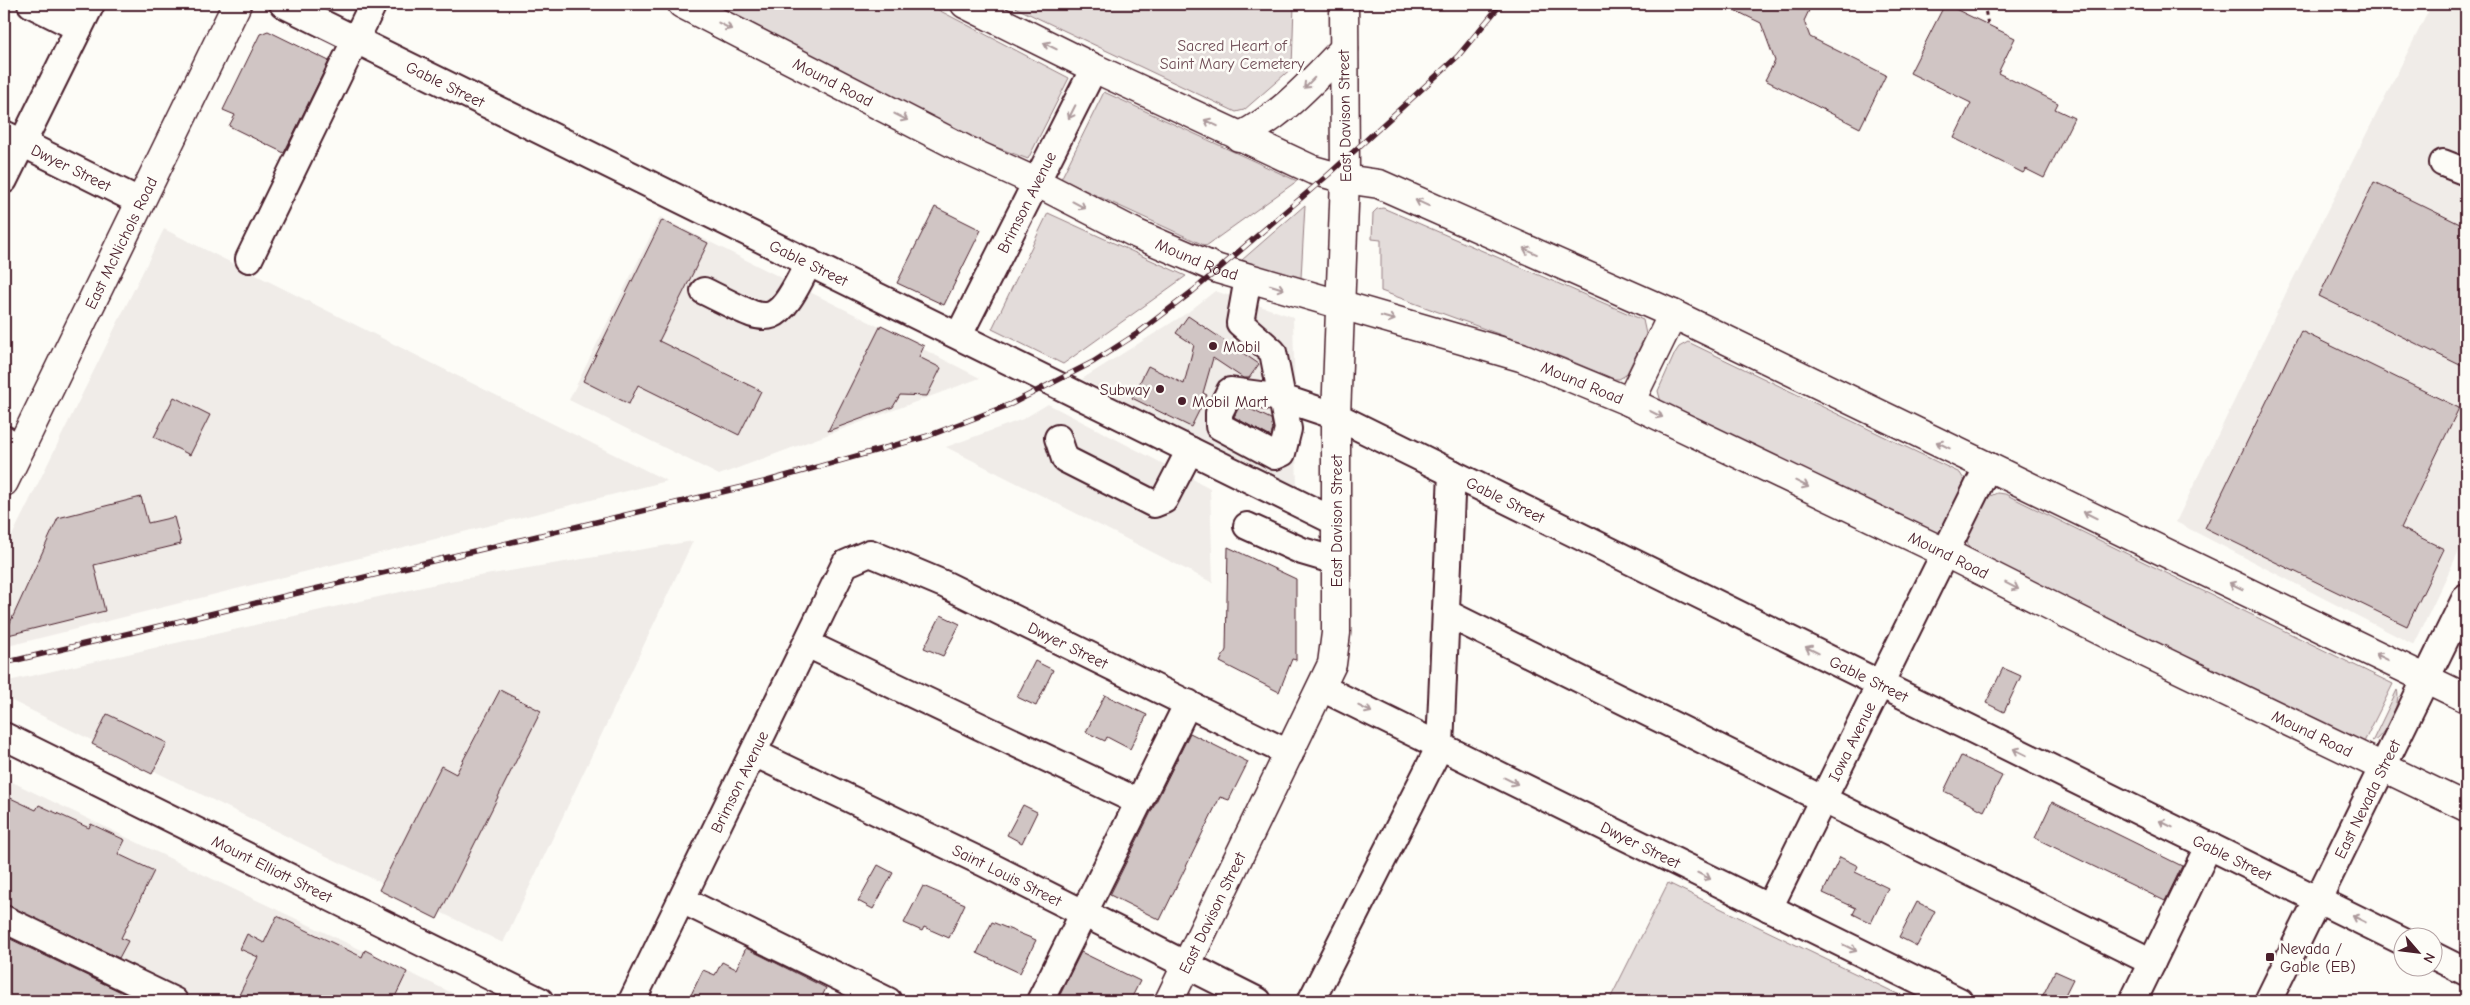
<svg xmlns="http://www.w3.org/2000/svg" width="2470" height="1005" viewBox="0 0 2470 1005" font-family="'Comic Neue',sans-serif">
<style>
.built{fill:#f0ece8}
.green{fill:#e3dcda;stroke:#967e82}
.building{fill:#d0c5c4;stroke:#4a1f2b}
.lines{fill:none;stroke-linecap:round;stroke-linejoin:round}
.minor-casing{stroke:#4a1f2b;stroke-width:30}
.major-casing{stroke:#4a1f2b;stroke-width:31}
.path{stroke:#4a1f2b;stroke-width:3;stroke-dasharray:4 4;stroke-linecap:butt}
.minor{stroke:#fdfcf7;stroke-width:26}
.major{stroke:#fdfcf7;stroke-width:28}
.rail-casing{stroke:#4a1f2b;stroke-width:5.5}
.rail{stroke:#fdfcf7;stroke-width:4;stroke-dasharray:11;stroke-linecap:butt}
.oneway{stroke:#ac999b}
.poi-dot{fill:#4a1f2b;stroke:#fdfcf7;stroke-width:2}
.labels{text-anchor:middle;stroke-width:5;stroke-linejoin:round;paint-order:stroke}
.park-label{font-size:16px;fill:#704e57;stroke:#fdfcf7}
.street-label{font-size:16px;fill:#4a1f2b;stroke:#fdfcf7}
.poi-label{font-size:16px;fill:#4a1f2b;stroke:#fdfcf7;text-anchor:start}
</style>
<rect width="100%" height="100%" fill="#fdfcf7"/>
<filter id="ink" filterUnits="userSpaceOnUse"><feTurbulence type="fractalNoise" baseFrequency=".02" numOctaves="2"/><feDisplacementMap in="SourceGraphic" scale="10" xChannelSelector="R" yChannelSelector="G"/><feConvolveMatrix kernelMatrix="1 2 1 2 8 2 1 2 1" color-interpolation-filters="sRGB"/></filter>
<g filter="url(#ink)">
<path class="built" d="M2432,4H2466V536L2414,645L2176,522L2286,293Z
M660,217L852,313L980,378L719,475L569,400Z
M164,229L667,481L4,647V552Z
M1215,291L1293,317L1297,489L1082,379L1187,313Z
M1048,404L1210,488L1213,583L946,447L1023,419Z
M693,541L503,943L4,697V682L449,581Z
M4,778L231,888L469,1001H195L4,908Z"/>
<path class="green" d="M702,4H927L1069,78L1028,159L950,130Z
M1008,4H1294L1292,68L1244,110L1236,112Z
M1104,92L1297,181L1206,246L1061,179Z
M1305,205L1301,278H1293L1242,260Z
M1383,208L1643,320L1646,334L1626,375L1619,379H1614L1564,358L1381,291V240L1372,239L1373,213L1377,209Z
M1048,213L1186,276L1063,364L992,329Z
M1688,342L1960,473L1965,481L1964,486L1942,530L1933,534L1661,402L1658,391L1675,353L1679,347Z
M1997,493L2005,494L2393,684L2364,742L1977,557L1969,550L1967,539L1988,497Z
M2397,690C2402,702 2384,738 2372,742Z
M1668,883L1912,1001H1609Z"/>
<path class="building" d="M1722,4H1812L1804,21L1810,37L1886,75L1860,128L1765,80L1775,61L1761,23Z
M1945,4L2015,38L1998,73L2058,103L2055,109L2074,118L2044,178L2026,169L2023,173L1954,138L1971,103L1910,73Z
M268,31L329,61L284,153L229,126L235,115L223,110L260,34Z
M2374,182L2466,227V368L2319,296Z
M935,207L981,230L944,305L897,283Z
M662,220L708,243L659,341L761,391L739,435L638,385L629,404L583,381Z
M1188,316L1259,364L1249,378H1243L1213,358L1203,393L1207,395L1191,427L1132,398L1148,366L1184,384L1194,345L1176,333Z
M881,325L924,346L919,357L941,368L927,396L900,395L893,407L828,431Z
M2301,331L2459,408L2401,528L2444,549L2407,626L2205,528Z
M174,397L210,415L190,455L154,437Z
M1239,407L1250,409L1271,419L1273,429L1271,437L1234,417Z
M141,497L148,523L174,517L181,544L94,565L105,611L4,636L58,518Z
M1228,547L1296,579V660L1292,659L1279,692L1220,662L1226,650Z
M941,615L960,624L943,656L924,648Z
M1035,661L1053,670L1036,706L1017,697Z
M2003,668L2021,676L2004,712L1986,703Z
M500,690L541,711L437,919L379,890L441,766L456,774Z
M1105,695L1147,715L1130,749L1107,737L1105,741L1086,732Z
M107,714L167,743L152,774L92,744Z
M1190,733L1248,762L1229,800L1220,797L1160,920L1110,895Z
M1961,756L2002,776L1984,811L1944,791Z
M4,795L36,810L39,805L89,828L91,824L125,840L118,854L154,871L121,938L128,941L119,958L4,904Z
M2052,802L2182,866L2165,901L2035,838Z
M1023,805L1037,812L1022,843L1007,835Z
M1840,857L1858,866L1855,872L1888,888L1871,923L1853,914L1856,908L1823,893Z
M878,865L893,873L873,909L858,901Z
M923,886L965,904L949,938L924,927L922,931L904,923Z
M1917,902L1935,911L1917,946L1899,937Z
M277,916L362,957L365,950L407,972L393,1001H236L258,957L240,949L247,934L264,943Z
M992,922L1036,940L1020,973L977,953Z
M4,936L140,1001H4Z
M746,948L826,988L820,1001H688L703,970L715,975L722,962L736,969Z
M1081,952L1140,981L1130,1001H1057Z
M2055,971L2073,979L2062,1001H2040Z"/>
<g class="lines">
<g class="minor-casing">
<g id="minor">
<path d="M31,4L79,28"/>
<path id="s1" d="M283,4L1336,522"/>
<path id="s2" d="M4,134L139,201"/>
<path d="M2443,163L2466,172"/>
<path d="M4,180L91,4"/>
<path d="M249,259L373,4"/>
<path id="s3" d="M1248,278L1240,323L1273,352L1288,429L1282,453L1275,456L1219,426V413L1230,391L1282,398L1336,416L2402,941"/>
<path d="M704,291C770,323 773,335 809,262"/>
<path id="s4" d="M959,335L1094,68"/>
<path d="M1058,438L1065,459L1154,504L1164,500L1190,450"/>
<path d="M4,439L21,448"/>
<path d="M1247,526L1302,551L1336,561"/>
<path d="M1446,613L2152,962"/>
<path d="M807,644L1139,802"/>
<path id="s5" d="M1322,688L1959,1001"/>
<path id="s6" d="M4,736L540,1001"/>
<path id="s7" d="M754,753L984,863L1258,1001"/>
<path d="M682,900L888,1001"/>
<path id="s8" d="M1769,908L1988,466"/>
<path d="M4,919L174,1001"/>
<path d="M2432,955L2466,972"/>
<path id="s9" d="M632,1001L845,564L870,553L946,585L1290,754"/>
<path d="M1040,1001L1188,703"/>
<path d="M1311,1001L1440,746L1452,473"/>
<path d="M2133,1001L2209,845"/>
<path id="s10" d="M2268,1001L2466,597"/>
</g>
</g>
<g class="major-casing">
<g id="major">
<path id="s11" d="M682,4L964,149L1036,182L1137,234L1218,269L1521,357L1630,402L1946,553L2115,638L2466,807"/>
<path d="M965,4L1094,68L1313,170L1345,179L1379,184L1673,314L2466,698"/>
<path d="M1239,137C1283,115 1310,83 1344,49"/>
<path d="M1630,402L1673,314"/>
<path id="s12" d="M4,482L237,4"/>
<path id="s13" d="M1169,1001L1332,664L1336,633V416L1345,179L1344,4"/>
</g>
</g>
<path class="path" d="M1984,4L1988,25"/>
<use href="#minor" class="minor"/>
<use href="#major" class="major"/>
<g class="rail-casing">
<path id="rail" d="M4,663L764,482L928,436L1011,404L1093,362L1138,333L1193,291L1328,175L1458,56L1501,4"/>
</g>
<use href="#rail" class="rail"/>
</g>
<defs><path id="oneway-shaft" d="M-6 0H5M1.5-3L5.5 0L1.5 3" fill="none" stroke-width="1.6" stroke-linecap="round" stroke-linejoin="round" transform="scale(1.25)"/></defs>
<g class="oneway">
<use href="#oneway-shaft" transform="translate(725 26) rotate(27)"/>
<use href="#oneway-shaft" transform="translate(1050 46) rotate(-154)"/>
<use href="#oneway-shaft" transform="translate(1309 83) rotate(135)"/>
<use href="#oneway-shaft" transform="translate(1072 112) rotate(117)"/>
<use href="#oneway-shaft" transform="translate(901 117) rotate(27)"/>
<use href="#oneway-shaft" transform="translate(1211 123) rotate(-155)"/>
<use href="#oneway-shaft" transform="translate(1422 203) rotate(-156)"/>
<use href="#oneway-shaft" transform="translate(1079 205) rotate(28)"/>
<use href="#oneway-shaft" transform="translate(1530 251) rotate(-156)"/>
<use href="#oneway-shaft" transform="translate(1277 287) rotate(17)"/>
<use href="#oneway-shaft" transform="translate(1388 318) rotate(16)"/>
<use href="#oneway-shaft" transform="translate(1656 414) rotate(26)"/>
<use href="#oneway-shaft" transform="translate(1943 445) rotate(-154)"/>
<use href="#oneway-shaft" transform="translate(1802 484) rotate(26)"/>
<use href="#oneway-shaft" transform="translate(2090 515) rotate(-154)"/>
<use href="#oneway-shaft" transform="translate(2012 586) rotate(27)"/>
<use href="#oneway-shaft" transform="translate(2236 586) rotate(-154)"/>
<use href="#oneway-shaft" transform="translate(1812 650) rotate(-154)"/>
<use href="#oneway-shaft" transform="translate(2382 657) rotate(-154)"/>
<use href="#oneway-shaft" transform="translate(1365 709) rotate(26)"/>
<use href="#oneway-shaft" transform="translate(2020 752) rotate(-154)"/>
<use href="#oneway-shaft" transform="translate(1511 781) rotate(26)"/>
<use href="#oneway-shaft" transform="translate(2166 824) rotate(-154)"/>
<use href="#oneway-shaft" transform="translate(1704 876) rotate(26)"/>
<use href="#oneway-shaft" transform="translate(2359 919) rotate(-154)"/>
<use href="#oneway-shaft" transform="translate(1850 948) rotate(26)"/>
</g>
</g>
<g class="poi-dot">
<circle cx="1213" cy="346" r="5"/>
<circle cx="1160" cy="389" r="5"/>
<circle cx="1182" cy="401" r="5"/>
<rect x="2265" y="952" width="10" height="10" rx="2.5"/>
</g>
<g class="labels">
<g class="park-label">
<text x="1232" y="51">Sacred Heart of<tspan x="1232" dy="18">Saint Mary Cemetery</tspan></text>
</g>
<g class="street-label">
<text dy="6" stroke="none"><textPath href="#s11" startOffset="170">Mound Road</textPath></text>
<text dy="6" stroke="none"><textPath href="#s1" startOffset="181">Gable Street</textPath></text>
<text transform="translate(1344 116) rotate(-91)" y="6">East Davison Street</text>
<text dy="6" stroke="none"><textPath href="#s2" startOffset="75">Dwyer Street</textPath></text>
<text dy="6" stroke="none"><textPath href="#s4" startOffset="149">Brimson Avenue</textPath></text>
<text dy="6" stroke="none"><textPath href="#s12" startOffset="266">East McNichols Road</textPath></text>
<text dy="6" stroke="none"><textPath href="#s11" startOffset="575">Mound Road</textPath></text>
<text dy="6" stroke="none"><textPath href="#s1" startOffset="586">Gable Street</textPath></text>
<text dy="6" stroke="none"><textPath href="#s11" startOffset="980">Mound Road</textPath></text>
<text dy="6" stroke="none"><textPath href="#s3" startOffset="600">Gable Street</textPath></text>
<text transform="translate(1336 521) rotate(-90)" y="6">East Davison Street</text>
<text dy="6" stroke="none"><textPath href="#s11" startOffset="1385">Mound Road</textPath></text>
<text dy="6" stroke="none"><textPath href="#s9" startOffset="732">Dwyer Street</textPath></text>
<text dy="6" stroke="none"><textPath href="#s3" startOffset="1005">Gable Street</textPath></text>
<text dy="6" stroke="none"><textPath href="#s11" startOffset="1790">Mound Road</textPath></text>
<text dy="6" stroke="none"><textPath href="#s8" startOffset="186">Iowa Avenue</textPath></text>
<text dy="6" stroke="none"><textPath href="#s9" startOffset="244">Brimson Avenue</textPath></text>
<text dy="6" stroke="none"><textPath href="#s10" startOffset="225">East Nevada Street</textPath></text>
<text dy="6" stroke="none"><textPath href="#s5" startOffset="355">Dwyer Street</textPath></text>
<text dy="6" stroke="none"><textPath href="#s3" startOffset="1410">Gable Street</textPath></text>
<text dy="6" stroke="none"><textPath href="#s6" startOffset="299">Mount Elliott Street</textPath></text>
<text dy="6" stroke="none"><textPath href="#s7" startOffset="281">Saint Louis Street</textPath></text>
<text dy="6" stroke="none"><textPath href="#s13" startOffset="98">East Davison Street</textPath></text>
</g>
<g class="poi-label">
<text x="1223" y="352">Mobil</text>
<text x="1150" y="395" text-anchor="end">Subway</text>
<text x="1192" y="407">Mobil Mart</text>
<text x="2280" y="954">Nevada /<tspan x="2280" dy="18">Gable (EB)</tspan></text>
</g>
</g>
<rect width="2470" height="1005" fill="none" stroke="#fdfcf7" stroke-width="20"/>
<rect x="10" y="10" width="2450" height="985" fill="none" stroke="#4a1f2b" stroke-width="2" filter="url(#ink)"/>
<g transform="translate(2418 952) rotate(118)"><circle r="24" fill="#fdfcf7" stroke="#b5a4a5"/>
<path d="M0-4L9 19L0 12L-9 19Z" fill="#4a1f2b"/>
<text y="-8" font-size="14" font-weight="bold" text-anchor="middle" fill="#4a1f2b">N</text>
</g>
</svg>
